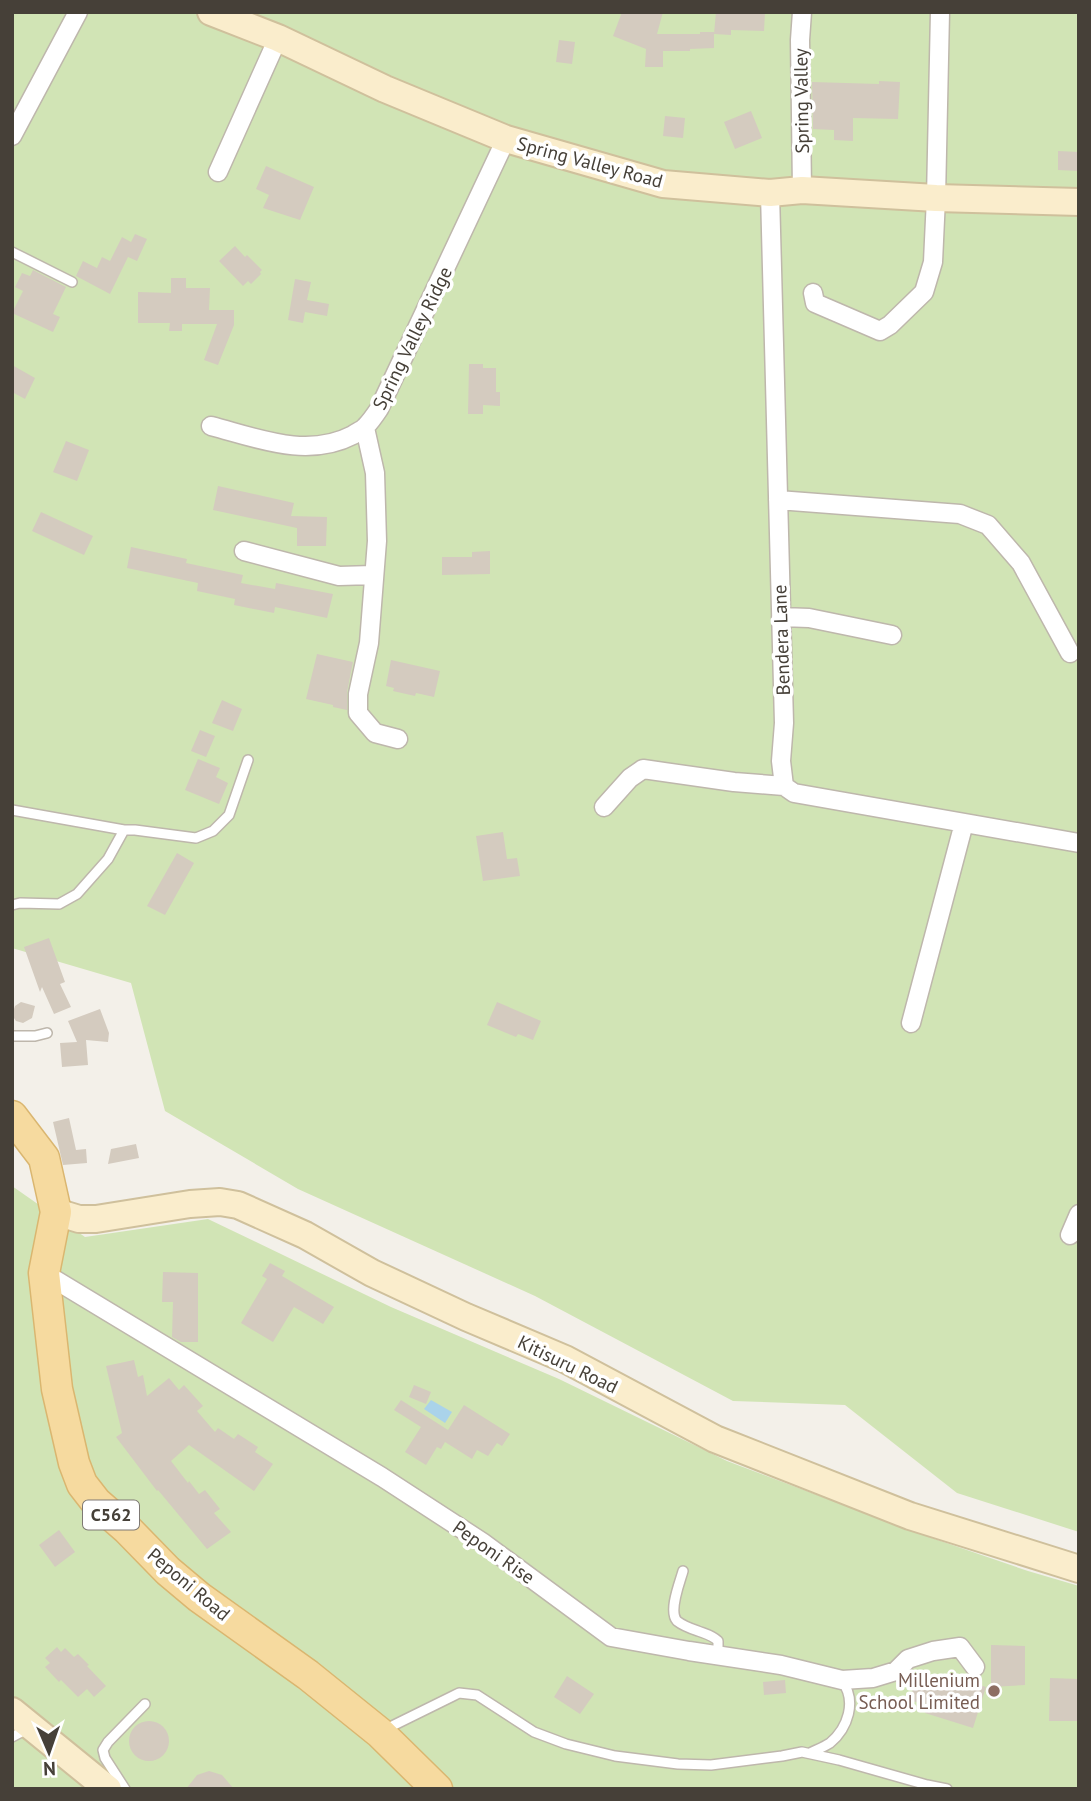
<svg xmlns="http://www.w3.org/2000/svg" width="1091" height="1801" viewBox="0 0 1091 1801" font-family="'PT Sans',sans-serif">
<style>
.green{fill:#d1e4b5}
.water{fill:#aad3ea}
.building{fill:#d4cbbf}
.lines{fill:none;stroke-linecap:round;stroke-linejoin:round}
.lane-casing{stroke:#beb7ac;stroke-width:12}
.street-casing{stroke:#beb7ac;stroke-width:21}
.secondary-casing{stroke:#cfc09c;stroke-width:30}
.primary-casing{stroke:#dab670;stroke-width:33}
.lane{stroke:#fff;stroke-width:9}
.street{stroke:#fff;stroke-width:18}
.secondary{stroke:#faedcc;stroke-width:26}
.primary{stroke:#f6da9f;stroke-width:30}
.education-dot{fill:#8d6e63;stroke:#fff;stroke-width:2.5}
.labels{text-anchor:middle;stroke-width:7;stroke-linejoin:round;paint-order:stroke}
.shield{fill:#fff;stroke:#7e7974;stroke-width:2}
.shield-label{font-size:18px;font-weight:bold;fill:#464038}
.street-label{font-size:19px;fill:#464038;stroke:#fff}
.education-label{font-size:19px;fill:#785e54;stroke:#fff;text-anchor:end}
</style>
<rect width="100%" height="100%" fill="#f3f0e9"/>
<path class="green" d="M12,12H1079V1532L957,1493L845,1405L733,1401L535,1296L298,1189L165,1111L131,983L12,948Z
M12,1186L85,1237L208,1219L391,1307L559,1379L727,1461L926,1536L1028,1571L1079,1586V1789H12Z"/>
<path class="water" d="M431,1400L452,1412L445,1423L424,1409Z"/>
<path class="building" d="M622,12H663L657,34H700V32H714V48L690,49V51H663V67H645L646,49L613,36Z
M716,12H765L764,31L731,30V35L714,34Z
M559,40L575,42L572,64L556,62Z
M879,81L900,82L898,119L853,118V141L834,140V130L813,129L812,82L879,84Z
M751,111L762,138L735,149L724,122Z
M665,116L685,118L683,138L663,136Z
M1058,151L1079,152V171L1058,170Z
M266,166L314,187L300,220L263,208L269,195L256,189Z
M135,234L147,239L137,261L128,257L110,294L76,276L83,261L97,268L102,257L110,261L122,237L131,242Z
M235,246L245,257L247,255L262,270L260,272L261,274L251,284L248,281L243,286L219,261Z
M33,270L66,287L53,314L60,317L53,332L12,313L23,291L15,287L22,273L30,276Z
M171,278H186V288H210L209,310H234V325L218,365L204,360L217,324H182V331H169L170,323H138V292L171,293Z
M295,279L311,282L307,300L329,304L327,316L305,312L303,323L288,320Z
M469,364H483V368H496V392H500V406L483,405V414H468Z
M12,365L35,378L25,399L12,392Z
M66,441L89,450L77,481L53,472Z
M218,486L294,503L291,516L327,517L326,546H297V528L213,510Z
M41,512L93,536L84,555L32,531Z
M131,547L187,559L186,563L243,575L241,583L275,589L276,583L333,594L327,618L275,607L274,613L234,605L235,599L197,591L198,583L127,568Z
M490,551V574L442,575V557H472V552Z
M317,654L353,662L347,692V710L333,707V705L306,699Z
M391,660L440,671L434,697L416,693L415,696L393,691L394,688L386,686Z
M222,700L242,709L233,731L212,723Z
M200,730L215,736L206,757L191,751Z
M198,759L220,768L216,777L228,783L219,804L185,790Z
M503,832L507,859L517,858L520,876L483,881L476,836Z
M177,853L194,863L165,915L147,906Z
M49,938L65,982L60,984L71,1007L54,1014L42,987L40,992L24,947Z
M21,1002L35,1006L32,1018L23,1023L16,1021L12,1015L15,1006Z
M497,1002L541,1021L533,1040L518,1034L516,1037L487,1025Z
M100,1009L109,1033L108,1042L86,1040L88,1065L62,1067L60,1043L77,1042L68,1021Z
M69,1118L76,1150L86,1149L87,1163L63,1165L53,1122Z
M136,1144L139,1158L108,1164L111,1149Z
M270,1263L285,1271L282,1276L334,1307L323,1324L294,1307L273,1342L241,1323L267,1279L262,1276Z
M163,1272L198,1273V1342H181L172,1337L173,1302H162Z
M134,1360L138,1377L143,1375L147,1396L169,1378L179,1390L184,1385L203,1406L197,1411L215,1432L218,1428L234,1439L238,1434L258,1447L255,1452L273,1464L254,1491L189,1445L171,1461L188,1483L189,1481L199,1494L205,1490L220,1509L214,1513L231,1532L207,1549L158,1490L157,1491L116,1437L122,1433L106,1366Z
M414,1385L431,1392L426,1404L409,1397Z
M401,1400L448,1430L464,1405L510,1434L502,1446L497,1443L488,1456L477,1450L472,1459L445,1442L441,1449L437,1447L426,1465L405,1452L421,1427L394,1410Z
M59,1530L75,1552L55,1567L39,1545Z
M991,1645L1025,1646V1685L991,1687Z
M57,1647L61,1652L65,1648L74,1657L78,1654L89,1665L87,1666L106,1686L94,1697L87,1689L78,1697L61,1680L59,1682L45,1667L50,1663L45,1658Z
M567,1676L594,1694L580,1714L554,1697Z
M1050,1678L1079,1679V1721H1049Z
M936,1679L966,1688L968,1681L986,1687L973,1728L925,1713L927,1704L911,1701L913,1686L932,1690Z
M785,1680L786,1693L764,1695L763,1682Z
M129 1741a20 20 0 1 1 40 0a20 20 0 1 1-40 0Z
M209,1771L222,1775L234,1789H186L197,1775Z"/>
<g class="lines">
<g class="lane-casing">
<path id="lane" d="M12,252L72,282
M12,810L124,830
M12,905L20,903L59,904L77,894L108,859L124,830H135L196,838L213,831L229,815L248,760
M12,1036H35L47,1033
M683,1571C680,1582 668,1611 677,1621C682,1625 692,1629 698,1631C706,1634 712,1635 718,1641V1655
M384,1730L453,1696L459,1693L477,1695L534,1732L566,1744L615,1756L678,1764L711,1765L782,1756L802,1752L839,1760L927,1785L947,1789
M12,1737L27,1729
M810,1753C816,1750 824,1747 830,1743C848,1728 857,1701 842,1681
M125,1789L105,1758L103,1750L108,1742L145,1704"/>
</g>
<g class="street-casing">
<path id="street" d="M802,12L800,40L802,190
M12,136L78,12
M218,172L278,38
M770,193L784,723L781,761L784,786L794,793L1079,843
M813,293L815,303L880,331L890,325L924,292L933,262L936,198L940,12
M211,426C257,438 307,459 353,435C357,432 363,430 366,426C371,421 375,415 379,409L506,139
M365,428L375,473L377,541L369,643L358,694V713L375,733L398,739
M778,500L960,514L988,525L1021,563L1070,653
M244,551L339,576L373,575
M781,617L809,618L892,635
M604,807L630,778L643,769L734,782L784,786
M911,1023L964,823
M1070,1235L1079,1214
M44,1273L382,1477L482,1542L611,1637L689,1651L781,1665L842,1680L873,1678L896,1671L908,1659L933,1651L960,1647L975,1667"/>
</g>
<g class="secondary-casing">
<path id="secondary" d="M211,12L278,38L385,89L506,139L663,184L770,193L802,190L936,198L1079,202
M56,1212L79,1219H96L190,1204L220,1202L238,1205L305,1235L372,1273L466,1317L565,1359L715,1439L910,1516L1079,1569
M12,1711L108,1789"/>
</g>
<g class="primary-casing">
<path id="primary" d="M12,1116L44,1158L56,1212L44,1273L57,1389L74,1463L82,1484L96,1502L127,1529L168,1571L199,1597L308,1675L380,1733L437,1789"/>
</g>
<use href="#lane" class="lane"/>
<use href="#street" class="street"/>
<use href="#secondary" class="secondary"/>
<use href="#primary" class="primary"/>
</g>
<circle class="education-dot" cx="994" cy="1691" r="7"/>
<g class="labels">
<rect class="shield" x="83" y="1500.5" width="56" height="29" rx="5"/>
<g class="shield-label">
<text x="111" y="1521">C562</text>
</g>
<g class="street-label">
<text transform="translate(801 101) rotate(-91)" y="7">Spring Valley</text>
<text transform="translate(590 162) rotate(15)" y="7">Spring Valley Road</text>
<text transform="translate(412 338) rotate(-64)" y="7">Spring Valley Ridge</text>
<text transform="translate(781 640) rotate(-92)" y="7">Bendera Lane</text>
<text transform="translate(568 1364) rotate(26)" y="7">Kitisuru Road</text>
<text transform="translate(494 1552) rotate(35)" y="7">Peponi Rise</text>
<text transform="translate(189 1584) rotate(40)" y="7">Peponi Road</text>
</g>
<g class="education-label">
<text x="980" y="1687">Millenium<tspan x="980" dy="22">School Limited</tspan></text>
</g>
</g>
<rect width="1091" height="1801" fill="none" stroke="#464038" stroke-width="28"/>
<g transform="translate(49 1752) rotate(178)" stroke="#ffffff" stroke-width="5" paint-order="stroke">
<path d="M0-5L12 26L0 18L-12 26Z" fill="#464038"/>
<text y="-10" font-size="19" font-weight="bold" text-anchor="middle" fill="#464038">N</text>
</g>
</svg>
